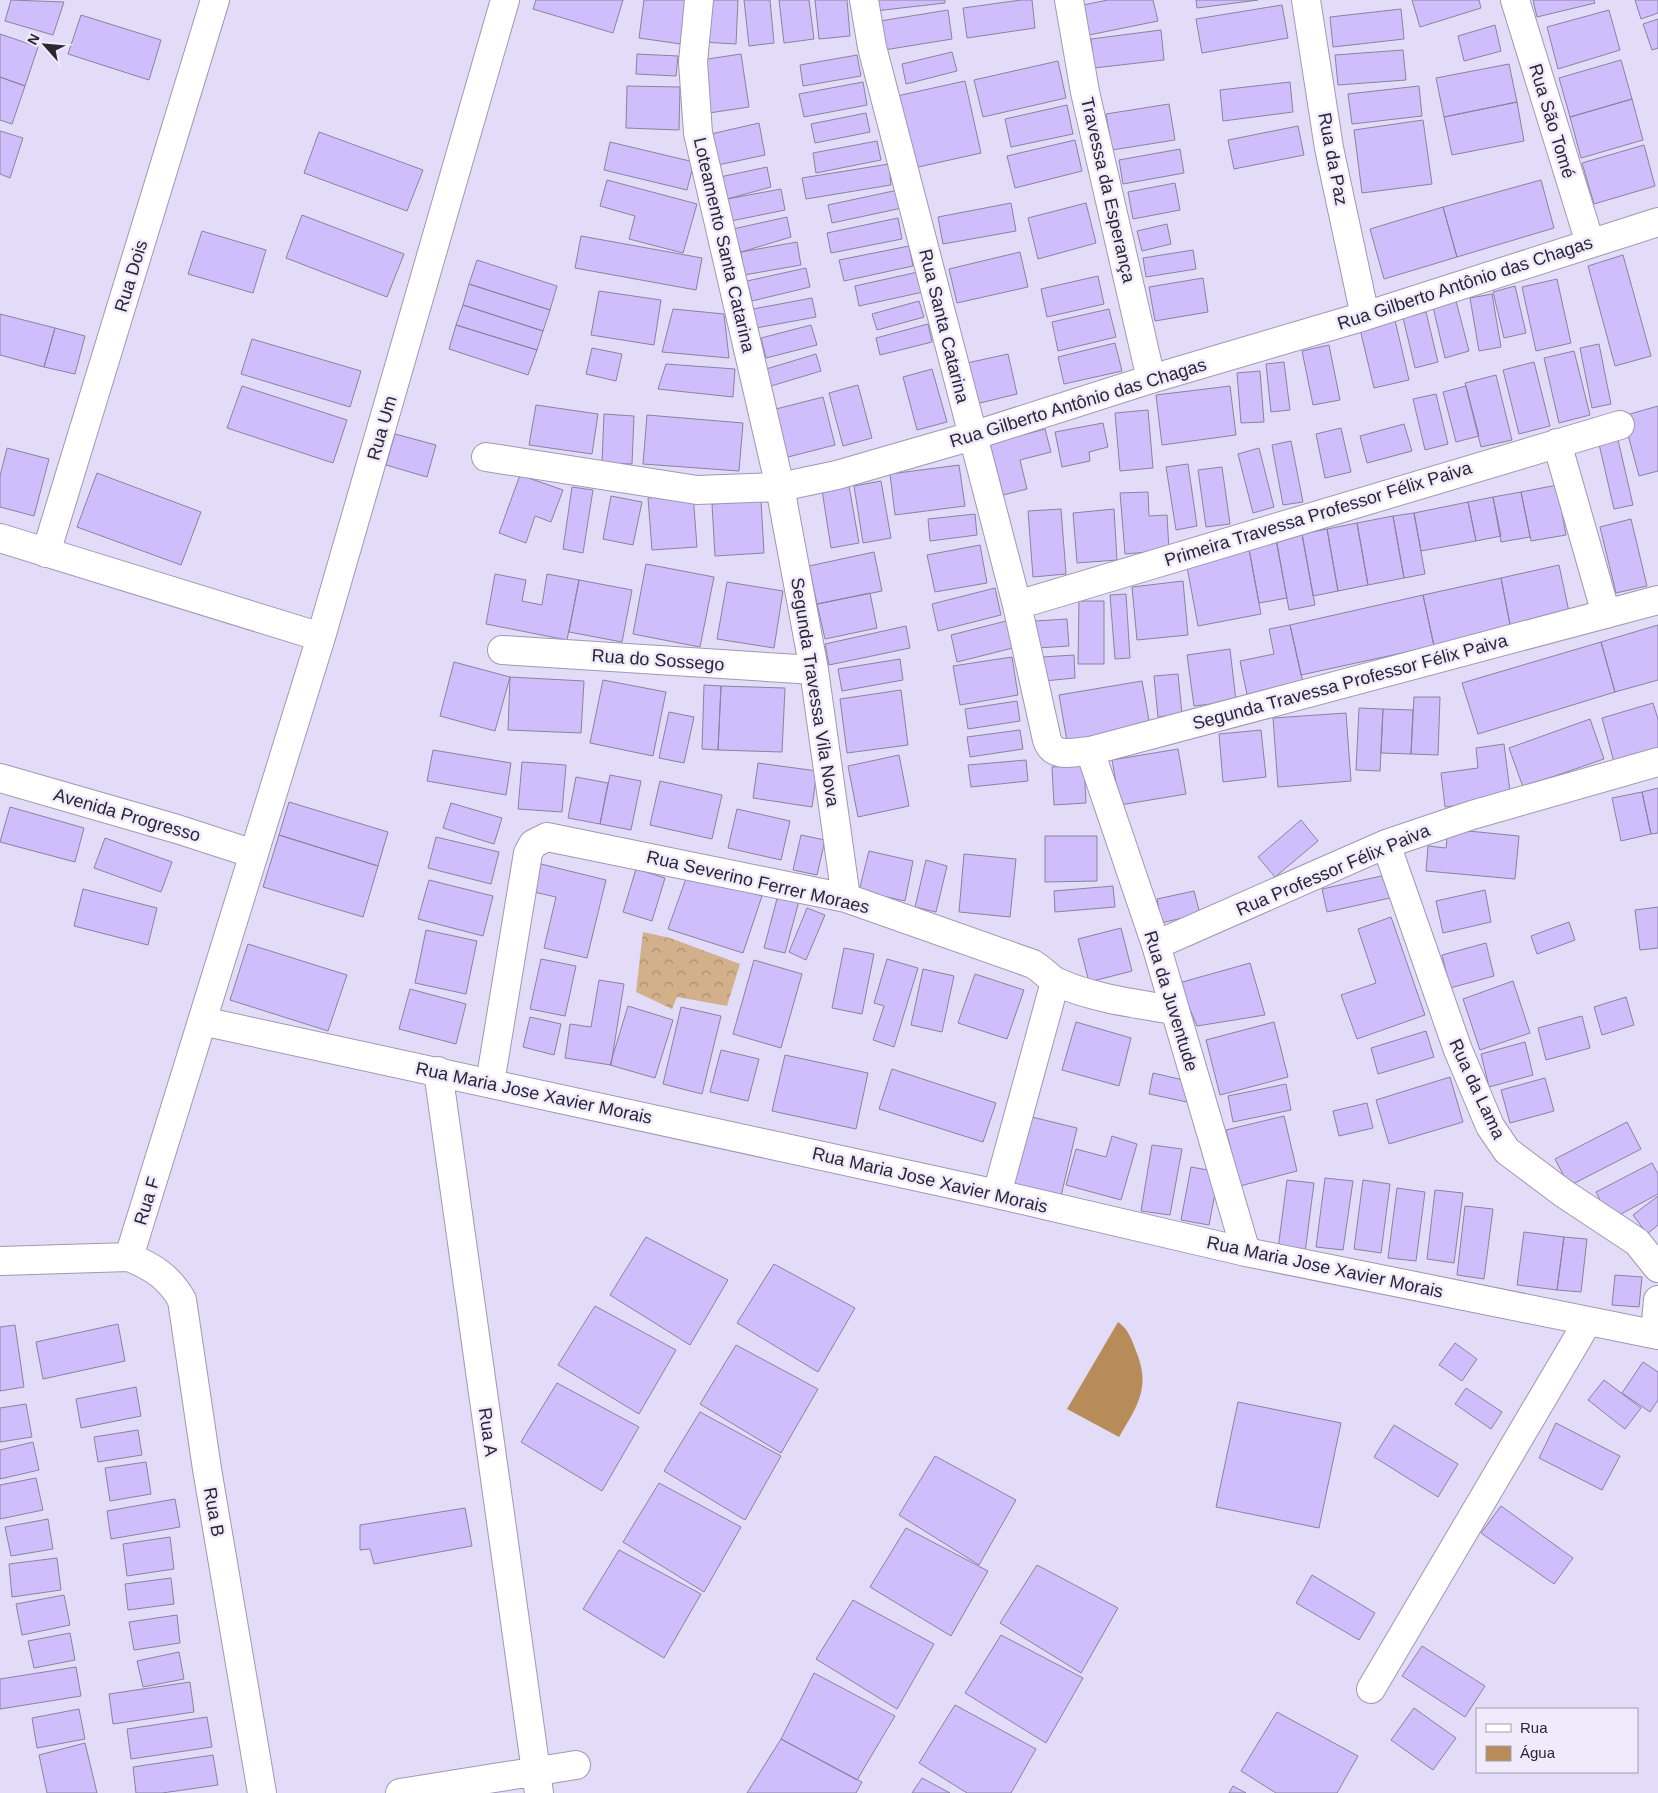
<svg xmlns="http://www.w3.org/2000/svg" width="1658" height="1793" viewBox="0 0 1658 1793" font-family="Helvetica,sans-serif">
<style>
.forest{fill:url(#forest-crowns)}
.water{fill:#b88c59}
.building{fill:#cfbefb;stroke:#8a839d}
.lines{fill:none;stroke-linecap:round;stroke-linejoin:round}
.minor-casing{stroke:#9f98b3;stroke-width:30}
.minor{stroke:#fff;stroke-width:28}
.labels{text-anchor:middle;stroke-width:5;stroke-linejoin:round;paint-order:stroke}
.street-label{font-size:18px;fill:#2a2732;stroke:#efebfd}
</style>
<defs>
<pattern id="forest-crowns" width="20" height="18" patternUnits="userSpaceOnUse" patternTransform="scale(1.25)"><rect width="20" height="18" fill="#d1b08b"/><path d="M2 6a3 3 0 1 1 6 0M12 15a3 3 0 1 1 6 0" fill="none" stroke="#aa8f72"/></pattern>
</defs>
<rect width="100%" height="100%" fill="#e3dcf9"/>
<path class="forest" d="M643,932L670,938L740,964L727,1006L677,997L672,1009L636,992Z"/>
<path class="water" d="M1118,1322C1129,1330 1131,1338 1136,1351C1151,1387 1138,1405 1119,1437L1067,1409Z"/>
<path class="building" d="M11,0L64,2L53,35L5,21Z
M536,0H623L613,33L533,9Z
M644,0H687L681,44L639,38Z
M704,0H738L736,44L702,42Z
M744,0H770L774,43L749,46Z
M779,0H809L814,39L784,43Z
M815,0H847L850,36L819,39Z
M874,0H945V3L875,11Z
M1021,0H1032L1035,28L967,38L963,8Z
M1108,0H1153L1158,21L1089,35L1083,5Z
M1196,0H1258L1197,8Z
M1412,0H1479L1481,8L1420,27Z
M1533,0H1594L1595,3L1537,17Z
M1635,0H1658V13L1641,19Z
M1282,5L1288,38L1202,53L1196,19Z
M1401,9L1404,39L1333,47L1330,17Z
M948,10L952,39L878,51L874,22Z
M1609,10L1620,50L1558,69L1547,27Z
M81,15L161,40L149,80L68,54Z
M1658,19V48L1652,50L1643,24Z
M1495,25L1501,51L1464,61L1458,36Z
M1161,30L1164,60L1094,68L1091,39Z
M0,34L38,47L25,86L0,77Z
M1403,50L1406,80L1338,85L1335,55Z
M952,52L957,71L906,84L902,64Z
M637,54L678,56L676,76L636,74Z
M741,54L749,107L709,113L701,60Z
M857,55L861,76L803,86L800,65Z
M1621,60L1632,99L1570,117L1559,78Z
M1058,61L1066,98L983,117L974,80Z
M1509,64L1517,102L1444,117L1436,78Z
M0,77L25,86L12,124L0,120Z
M965,81L981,153L914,168L897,96Z
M863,82L867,105L804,117L799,94Z
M1290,82L1293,112L1223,121L1220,90Z
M627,86L680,87L679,130L626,128Z
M1419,86L1422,116L1352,124L1348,94Z
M1632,99L1643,140L1581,158L1570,117Z
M1517,102L1524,141L1452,155L1444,117Z
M1169,104L1175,140L1112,150L1106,114Z
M1067,105L1073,134L1011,147L1005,119Z
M866,113L870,132L815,143L811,124Z
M1423,120L1432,184L1362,193L1354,130Z
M759,123L765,155L718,165L711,134Z
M1298,126L1304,155L1234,169L1228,140Z
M0,131L23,138L10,178L0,174Z
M319,132L423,170L407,211L304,173Z
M1075,140L1082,171L1015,188L1007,156Z
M877,141L881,160L816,173L813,153Z
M610,142L694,162L687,190L604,170Z
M1644,145L1655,186L1594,204L1582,163Z
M1180,149L1184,173L1123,184L1119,160Z
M889,164L891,185L806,199L802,178Z
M767,167L771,187L727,199L720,177Z
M607,180L697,204L683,253L629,239L635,216L600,206Z
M1541,180L1554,228L1457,257L1443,207Z
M1175,183L1180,210L1133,219L1128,192Z
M781,189L785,210L731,221L727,199Z
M898,190L902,208L832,223L828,205Z
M1011,203L1016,231L943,244L938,217Z
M1086,203L1096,243L1038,259L1028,218Z
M1443,207L1457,257L1384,279L1370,229Z
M302,215L404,254L387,297L286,258Z
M787,217L791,237L741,252L733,229Z
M898,218L902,239L831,253L827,233Z
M1167,224L1171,244L1142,251L1137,231Z
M202,231L266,250L253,293L188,274Z
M581,236L702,258L696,290L575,268Z
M797,242L801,265L744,275L741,252Z
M909,246L913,266L844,281L839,260Z
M1193,250L1196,269L1146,277L1143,258Z
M1020,252L1028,287L957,303L949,269Z
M1623,255L1651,356L1615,366L1588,266Z
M477,260L557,286L550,310L469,284Z
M806,268L810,287L752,301L747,281Z
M918,272L923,292L859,306L855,286Z
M1098,276L1104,304L1047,317L1041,289Z
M1203,278L1208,312L1155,321L1149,287Z
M1557,279L1571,343L1536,351L1522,287Z
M469,284L550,310L543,331L463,305Z
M1515,286L1526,333L1504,338L1493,292Z
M599,291L661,300L654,345L591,335Z
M1492,294L1501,347L1479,351L1470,298Z
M812,298L816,317L756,328L753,309Z
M919,301L924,317L877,330L872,314Z
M1456,301L1469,351L1445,358L1433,307Z
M463,305L543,331L537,350L456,325Z
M673,309L724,314L729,358L662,352Z
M1109,309L1116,337L1058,351L1052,322Z
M1426,312L1438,362L1415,368L1403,318Z
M0,314L55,328L44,367L0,355Z
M1394,316L1409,380L1374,388L1359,325Z
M928,324L932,342L880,355L876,338Z
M456,325L537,350L528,375L449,349Z
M811,325L817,345L766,358L761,338Z
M55,328L85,336L75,374L44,367Z
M252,339L361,371L350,407L241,374Z
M1115,343L1122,371L1064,384L1058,357Z
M1599,344L1611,404L1592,408L1580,348Z
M1329,345L1340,400L1313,405L1302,351Z
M592,348L622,354L616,381L586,374Z
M1574,351L1590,415L1559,423L1544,358Z
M816,354L821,371L771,386L766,369Z
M1008,354L1017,394L976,404L967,363Z
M1284,362L1290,410L1271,412L1266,364Z
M1534,362L1550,426L1519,434L1503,370Z
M666,364L735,369L733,397L658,389Z
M932,369L947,422L917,430L903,377Z
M1260,371L1264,422L1241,423L1237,373Z
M1496,375L1512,440L1481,447L1465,383Z
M858,385L872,438L843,446L829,393Z
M242,386L347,420L333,463L227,428Z
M1230,386L1236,435L1162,445L1156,395Z
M1466,386L1479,436L1456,442L1443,392Z
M1436,394L1448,444L1425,450L1413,399Z
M823,397L835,445L784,458L772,410Z
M536,405L598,414L592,454L529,445Z
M1658,406V471L1639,476L1623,416Z
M1148,410L1153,468L1120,471L1115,413Z
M604,414L634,416L632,464L602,463Z
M647,415L743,423L739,471L643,464Z
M1103,423L1108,447L1089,452L1090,461L1062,467L1055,432Z
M1404,424L1412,451L1367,463L1360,436Z
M1341,428L1351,472L1325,478L1316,434Z
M1045,429L1051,452L1020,460L1027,489L1003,495L990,444Z
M395,434L436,445L427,477L386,465Z
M1618,440L1633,505L1614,509L1599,444Z
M1291,441L1303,502L1283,505L1272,445Z
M7,448L49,459L34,516L0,507V476Z
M1259,448L1274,507L1253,513L1238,454Z
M1188,464L1197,526L1176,530L1166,467Z
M959,465L965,506L895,515L890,474Z
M1222,467L1230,524L1206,527L1198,470Z
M97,473L201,512L181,565L77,527Z
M520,475L563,490L551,522L535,516L526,543L499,533Z
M881,481L891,538L863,543L854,486Z
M1557,485L1566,535L1531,541L1521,492Z
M849,486L859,543L831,548L822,490Z
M572,487L593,490L583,553L563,549Z
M1148,492L1149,516L1167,515L1169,550L1125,554L1120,493Z
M1521,492L1530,537L1501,542L1493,497Z
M693,494L697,547L652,550L648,498Z
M611,496L642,502L633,545L603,539Z
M1493,497L1501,536L1476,541L1468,502Z
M761,501L764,553L715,556L712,504Z
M1468,502L1476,541L1421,551L1414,513Z
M1061,509L1066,574L1033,577L1028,511Z
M1114,509L1117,560L1077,563L1073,513Z
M1414,513L1425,574L1404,578L1393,516Z
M975,514L977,535L930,541L928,519Z
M1393,516L1404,578L1368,585L1357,523Z
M1631,519L1647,586L1616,593L1600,527Z
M1357,523L1368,585L1338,591L1327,529Z
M1327,529L1338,591L1313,596L1302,534Z
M1302,534L1315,605L1289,610L1276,539Z
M1276,539L1287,598L1259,603L1248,544Z
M1248,544L1261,614L1198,626L1185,556Z
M980,545L987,583L935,592L927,555Z
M874,552L882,591L817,604L809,566Z
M646,564L714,577L700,647L633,634Z
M1559,565L1569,612L1510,625L1501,578Z
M495,574L526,580L522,601L542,605L547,574L579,580L567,640L486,624Z
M1501,578L1511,629L1434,646L1423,595Z
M579,580L632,590L622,642L569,632Z
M1183,581L1188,635L1137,640L1132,587Z
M727,582L783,591L774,648L717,639Z
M995,588L1001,615L938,631L932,604Z
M870,593L877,628L825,639L817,604Z
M1126,594L1130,658L1115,659L1110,595Z
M1423,595L1434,646L1301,675L1290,625Z
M1079,601H1104V664H1078Z
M1014,619L1021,646L957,662L951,635Z
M1067,619L1069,646L1037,648L1035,621Z
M1290,625L1304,687L1248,699L1240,661L1274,654L1269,629Z
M1658,625V680L1615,692L1601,642Z
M906,626L910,648L829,665L825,644Z
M1601,642L1615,692L1478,734L1462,683Z
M1230,649L1236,701L1194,706L1187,655Z
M1074,655L1075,678L1044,681L1042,657Z
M1012,657L1018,695L960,705L953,666Z
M900,659L903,680L842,691L838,669Z
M454,662L510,677L495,731L440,716Z
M1178,674L1182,714L1158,717L1154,676Z
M510,677L584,681L581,733L508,730Z
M603,680L666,692L653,756L590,743Z
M1142,681L1150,726L1067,741L1059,695Z
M704,685L721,686L718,750L702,749Z
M721,686L785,688L782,752L718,750Z
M901,690L908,745L847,753L840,699Z
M1414,697H1440L1438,755L1411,754Z
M1017,701L1020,721L968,729L965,709Z
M1653,703L1658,719V749L1614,762L1602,718Z
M1359,708L1383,709L1380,771L1356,770Z
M1383,709L1413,710L1411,754L1381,753Z
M669,712L694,717L684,763L659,758Z
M1346,713L1351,781L1278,787L1273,718Z
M1590,719L1604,759L1523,787L1509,748Z
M1020,730L1023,749L970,757L967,737Z
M1261,730L1266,777L1223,782L1219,734Z
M1504,744L1511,799L1445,807L1441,773L1478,768L1476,748Z
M1178,749L1186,794L1120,805L1112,760Z
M433,750L511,763L506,795L427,781Z
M899,755L909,806L858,817L848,766Z
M1026,760L1028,781L971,787L968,765Z
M522,762L566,765L562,812L518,809Z
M758,763L817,771L812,807L753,798Z
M1084,765L1086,803L1054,805L1052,767Z
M610,775L641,781L631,830L600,824Z
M576,777L608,783L600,824L568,818Z
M660,781L722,795L712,839L650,825Z
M1658,788V833L1651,834L1642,792Z
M1642,792L1651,834L1621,841L1612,798Z
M289,802L388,832L378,866L279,835Z
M451,803L502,818L494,844L443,828Z
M10,807L84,828L75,862L0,842Z
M737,809L790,821L781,860L728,848Z
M1301,820L1318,841L1275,877L1258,857Z
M1448,829L1519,836L1515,879L1426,871L1428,846L1446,848Z
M279,835L378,866L363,917L263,887Z
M801,835L825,840L817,875L793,870Z
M1045,836H1097V881L1045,882Z
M436,837L499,852L491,884L428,868Z
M105,838L172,862L161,892L94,868Z
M869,851L913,861L905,901L859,891Z
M964,854L1016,859L1010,917L959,912Z
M926,860L947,866L936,912L915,907Z
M541,864L606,880L587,958L544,948L556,897L534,892Z
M636,869L665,878L652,921L623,912Z
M688,873L762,896L743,953L668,929Z
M1386,875L1390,898L1327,912L1322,889Z
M429,880L493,896L483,936L418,919Z
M1113,886L1115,907L1055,912L1054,891Z
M83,889L157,908L148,945L74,926Z
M1485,890L1491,922L1443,933L1436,901Z
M1194,891L1200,914L1161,923L1157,899Z
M778,895L799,901L785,953L764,948Z
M1658,907V948L1640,950L1635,910Z
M807,908L825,915L806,960L789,952Z
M1391,917L1425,1015L1357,1039L1341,995L1376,983L1358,929Z
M1569,922L1575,940L1537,954L1531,936Z
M1121,928L1132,971L1089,982L1078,939Z
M426,930L477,941L466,994L415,983Z
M1486,943L1494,976L1450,988L1442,955Z
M248,944L347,975L328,1031L230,1000Z
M844,948L874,954L862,1014L832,1008Z
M541,959L576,966L565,1016L530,1009Z
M887,959L918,968L894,1047L873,1040L884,1006L874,1003Z
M754,960L802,974L781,1048L733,1034Z
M1250,963L1265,1015L1197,1026L1179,983Z
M923,969L954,976L942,1032L911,1025Z
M975,974L1024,990L1007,1039L958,1023Z
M599,980L624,984L611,1065L565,1058L570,1024L591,1027Z
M1513,981L1530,1033L1480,1050L1463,999Z
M410,989L466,1004L456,1044L399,1029Z
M1626,997L1634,1025L1602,1035L1594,1007Z
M628,1006L673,1020L655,1078L610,1065Z
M681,1007L721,1016L702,1094L663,1084Z
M1582,1016L1590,1048L1546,1060L1538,1028Z
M530,1017L561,1024L554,1055L523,1047Z
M1076,1022L1131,1038L1119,1086L1062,1070Z
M1274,1022L1288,1077L1220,1095L1206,1040Z
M1426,1031L1434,1057L1378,1074L1371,1048Z
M1525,1042L1533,1075L1489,1087L1481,1054Z
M721,1050L759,1059L748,1101L710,1092Z
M785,1055L868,1073L856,1129L772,1111Z
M892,1069L996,1103L983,1142L879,1109Z
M1153,1073L1192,1082L1187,1102L1149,1094Z
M1450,1077L1463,1122L1389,1144L1376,1100Z
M1545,1078L1554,1111L1510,1123L1501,1090Z
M1286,1084L1291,1110L1233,1122L1228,1096Z
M1367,1103L1373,1128L1339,1136L1333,1111Z
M1284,1116L1297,1171L1240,1186L1226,1130Z
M1032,1117L1077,1128L1061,1196L1014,1184Z
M1627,1122L1641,1149L1569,1186L1555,1159Z
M1112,1136L1137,1144L1121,1200L1066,1185L1076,1149L1106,1157Z
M1152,1145L1182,1149L1170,1215L1141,1211Z
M1652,1163L1658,1174V1194L1610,1220L1596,1192Z
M1191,1167L1219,1172L1209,1225L1181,1220Z
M1325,1178L1353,1181L1343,1250L1316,1247Z
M1287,1180L1314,1183L1305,1253L1278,1249Z
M1363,1180L1390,1184L1381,1253L1354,1249Z
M1397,1188L1425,1192L1416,1261L1388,1258Z
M1435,1190L1463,1193L1454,1263L1427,1259Z
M1658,1196V1225L1647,1234L1633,1215Z
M1465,1206L1493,1209L1484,1279L1457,1275Z
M1524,1232L1564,1237L1557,1290L1517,1285Z
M646,1237L728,1280L690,1345L610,1295Z
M1564,1237L1587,1239L1581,1292L1557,1290Z
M774,1264L855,1308L818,1372L737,1323Z
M1615,1275L1642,1277L1639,1307L1612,1305Z
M595,1306L676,1350L639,1414L558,1365Z
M118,1324L125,1361L43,1379L36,1342Z
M15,1325L24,1387L0,1391V1327Z
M1455,1343L1477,1359L1462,1381L1439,1365Z
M736,1345L818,1389L781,1453L700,1404Z
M1643,1362L1658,1372V1400L1650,1412L1622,1393Z
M1604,1380L1641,1408L1625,1429L1588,1400Z
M557,1383L639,1427L602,1491L521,1442Z
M136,1387L141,1416L81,1428L76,1399Z
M1466,1388L1502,1412L1491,1429L1455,1404Z
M1238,1402L1341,1423L1319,1528L1216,1507Z
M26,1404L32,1437L0,1442V1408Z
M700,1412L781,1456L745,1520L664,1471Z
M1556,1423L1620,1456L1602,1490L1539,1458Z
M1394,1425L1458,1464L1438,1497L1374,1457Z
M138,1430L142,1455L98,1462L94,1437Z
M33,1442L39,1470L0,1479V1450Z
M935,1456L1016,1500L979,1565L899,1515Z
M146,1462L151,1494L110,1501L105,1468Z
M36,1478L43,1510L0,1519V1485Z
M659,1483L741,1527L704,1592L623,1542Z
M175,1499L180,1527L111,1539L107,1511Z
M1501,1506L1573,1558L1554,1584L1481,1533Z
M465,1508L472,1546L374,1564L370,1549L360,1550V1525Z
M48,1519L53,1549L11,1556L5,1527Z
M906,1528L988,1571L951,1636L870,1587Z
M170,1537L174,1569L127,1576L123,1544Z
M619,1550L701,1594L664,1658L583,1609Z
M57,1558L61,1590L12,1597L9,1564Z
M1037,1565L1118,1608L1081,1673L1000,1623Z
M1312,1575L1375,1613L1359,1640L1296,1603Z
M171,1578L174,1604L128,1610L125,1584Z
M64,1595L70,1625L22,1635L16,1604Z
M853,1600L934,1644L897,1709L816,1659Z
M177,1615L180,1643L134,1650L129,1622Z
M70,1633L75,1660L34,1668L28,1641Z
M1001,1635L1083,1678L1046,1743L965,1693Z
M1422,1646L1485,1686L1465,1717L1402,1676Z
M179,1652L184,1679L143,1687L137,1661Z
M76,1667L81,1696L0,1709V1679Z
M814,1673L895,1716L857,1780L781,1739Z
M190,1682L194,1712L113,1724L109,1694Z
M955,1705L1036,1749L1011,1793H967L919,1763Z
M1414,1708L1456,1738L1433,1770L1391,1740Z
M79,1709L85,1739L37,1748L32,1718Z
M1277,1712L1358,1756L1337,1793H1276L1241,1771Z
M207,1717L212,1747L131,1759L127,1729Z
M781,1739L862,1782L856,1793H747Z
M85,1743L97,1793H47L39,1755Z
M213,1755L218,1785L162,1793H136L133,1767Z
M922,1778L950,1793H912Z
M1233,1786L1246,1793H1229Z"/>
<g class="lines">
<g class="minor-casing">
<path id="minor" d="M699,0L693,62L698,133L780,487L814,670L846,898
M864,0L872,47L1017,605L1047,740C1053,759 1074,752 1090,751L1658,600
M1069,0L1085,92L1151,379
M1306,0L1329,148L1365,316
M1515,0L1590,243
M1557,443L1606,614
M486,457L697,490L780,487L837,475L972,436L1151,379L1365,316L1658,222
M0,538L321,637
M46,553L215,0
M1017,605L1620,425
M502,650L814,670
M1090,751L1156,945L1246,1252
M0,778L177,829L254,854
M1386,844L1458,1050L1490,1126L1507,1151L1563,1193L1637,1242L1658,1268
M1156,945L1386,844L1472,815L1658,762
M202,1021L997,1194L1246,1252L1658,1335
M438,1071L539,1793
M490,1083L528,853L533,844L547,837L846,898L1033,964C1042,969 1050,979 1057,982C1091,998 1137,1004 1174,1010
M997,1194L1055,982
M129,1257C153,1267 169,1277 182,1300L207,1469L262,1793
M0,1261L129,1257L321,637L505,0
M1655,1334L1658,1300
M1371,1689L1588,1321
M400,1793L576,1765"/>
</g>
<use href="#minor" class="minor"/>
</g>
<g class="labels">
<g class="street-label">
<text transform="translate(1552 121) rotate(73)" y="6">Rua São Tomé</text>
<text transform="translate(1333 159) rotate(79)" y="6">Rua da Paz</text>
<text transform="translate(1108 190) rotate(77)" y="6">Travessa da Esperança</text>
<text transform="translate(724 245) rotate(77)" y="6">Loteamento Santa Catarina</text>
<text transform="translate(131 276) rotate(-73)" y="6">Rua Dois</text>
<text transform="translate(1465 283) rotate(-18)" y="6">Rua Gilberto Antônio das Chagas</text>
<text transform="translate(944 326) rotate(76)" y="6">Rua Santa Catarina</text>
<text transform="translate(1078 403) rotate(-17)" y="6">Rua Gilberto Antônio das Chagas</text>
<text transform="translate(382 428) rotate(-74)" y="6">Rua Um</text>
<text transform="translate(1318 514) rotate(-17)" y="6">Primeira Travessa Professor Félix Paiva</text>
<text transform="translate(658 660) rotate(4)" y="6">Rua do Sossego</text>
<text transform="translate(1350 682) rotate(-15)" y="6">Segunda Travessa Professor Félix Paiva</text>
<text transform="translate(815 692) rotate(81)" y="6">Segunda Travessa Vila Nova</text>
<text transform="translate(127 815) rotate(16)" y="6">Avenida Progresso</text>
<text transform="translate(1333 870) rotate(-23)" y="6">Rua Professor Félix Paiva</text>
<text transform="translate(758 882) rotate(13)" y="6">Rua Severino Ferrer Moraes</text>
<text transform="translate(1171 1001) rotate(73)" y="6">Rua da Juventude</text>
<text transform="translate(1477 1089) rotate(65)" y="6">Rua da Lama</text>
<text transform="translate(534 1093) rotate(12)" y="6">Rua Maria Jose Xavier Morais</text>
<text transform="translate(930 1180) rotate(13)" y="6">Rua Maria Jose Xavier Morais</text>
<text transform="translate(147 1201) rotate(-73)" y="6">Rua F</text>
<text transform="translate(1325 1267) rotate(12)" y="6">Rua Maria Jose Xavier Morais</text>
<text transform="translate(488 1432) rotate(82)" y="6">Rua A</text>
<text transform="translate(214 1512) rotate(80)" y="6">Rua B</text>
</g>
</g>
<rect x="1476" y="1708" width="162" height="65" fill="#efebfd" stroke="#a09dac"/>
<rect x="1486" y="1724" width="25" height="8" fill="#ffffff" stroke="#a09dac"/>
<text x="1520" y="1733" font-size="15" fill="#2a2732">Rua</text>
<rect x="1486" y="1746" width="25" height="15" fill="#b88c59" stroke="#a09dac"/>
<text x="1520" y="1758" font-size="15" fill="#2a2732">Água</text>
<g transform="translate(45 45) rotate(297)" stroke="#efebfd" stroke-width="4" paint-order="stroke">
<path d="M0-4L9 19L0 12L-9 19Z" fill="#2a2732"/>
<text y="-8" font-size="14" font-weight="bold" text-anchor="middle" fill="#2a2732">N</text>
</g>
</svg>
